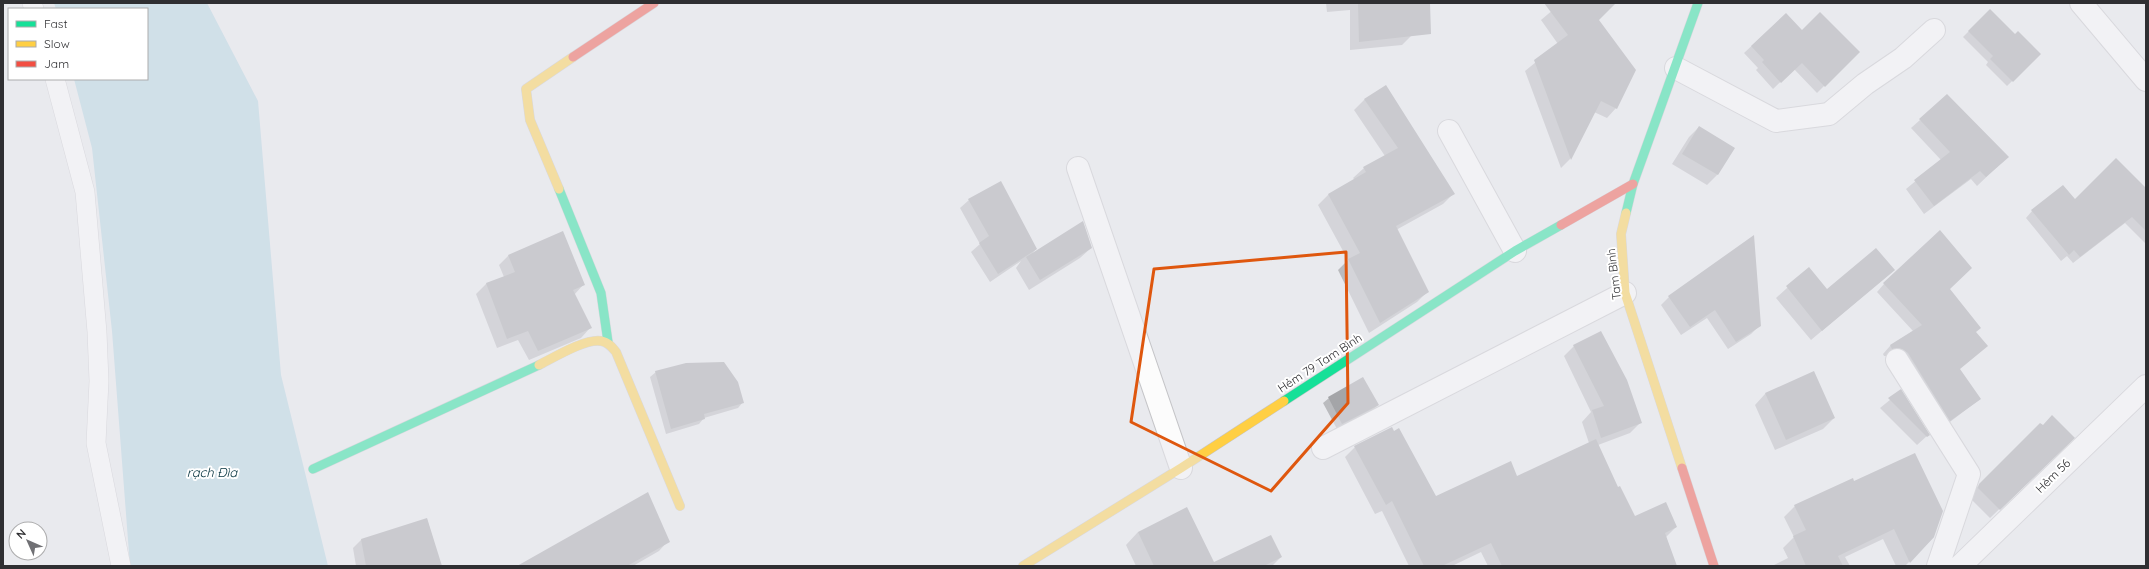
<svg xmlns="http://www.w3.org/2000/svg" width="2149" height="569" viewBox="0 0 2149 569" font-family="Quicksand,sans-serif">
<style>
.water{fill:#b2d4e0}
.shadow{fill:#0003}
.building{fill:#a4a5a8}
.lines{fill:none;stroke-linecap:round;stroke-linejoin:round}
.lane-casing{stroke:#c5c5c8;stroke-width:20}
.street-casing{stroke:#c5c5c8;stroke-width:24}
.fast-casing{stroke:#c5c5c8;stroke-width:10}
.slow-casing{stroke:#c5c5c8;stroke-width:10}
.jam-casing{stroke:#c5c5c8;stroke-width:10}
.lane{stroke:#fcfcfc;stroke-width:19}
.street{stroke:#fcfcfc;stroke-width:22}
.fast{stroke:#16e098;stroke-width:9}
.slow{stroke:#ffcf43;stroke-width:9}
.jam{stroke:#f24e42;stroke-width:9}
.marked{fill:none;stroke:#df570e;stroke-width:3;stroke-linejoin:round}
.labels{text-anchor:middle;stroke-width:4;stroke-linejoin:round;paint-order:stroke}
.street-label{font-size:12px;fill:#2f2f32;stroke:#fff}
.water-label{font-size:13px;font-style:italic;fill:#03323d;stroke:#fff}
</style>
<rect width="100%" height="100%" fill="#e9eaee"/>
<path class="water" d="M54,3H207L258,101L281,375L328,566H130L112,331L92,148L74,79H147V9H56Z"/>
<path class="shadow" d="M1326,3H1408L1411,36L1402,45L1350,50V10L1327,12Z
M1561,3H1615L1598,20L1616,108L1607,118L1594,112L1570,159L1561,168L1525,71L1558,44L1541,20Z
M1990,10L2015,35L2040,54L2007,86L1986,65L1988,62L1963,37Z
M1786,14L1802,32L1858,52L1817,93L1794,69L1773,89L1756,70L1758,68L1744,53Z
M1386,86L1453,194L1443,204L1396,230L1427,292L1417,302L1369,333L1338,270L1348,260L1318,205L1328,195L1355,180L1353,178L1364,168L1385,156L1354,110L1364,100Z
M1920,120L1998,166L1977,186L1971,179L1924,214L1906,189L1941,160L1911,128Z
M1699,127L1734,148L1717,175L1707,185L1672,164L1689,137Z
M2146,191V244L2125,223L2073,263L2067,256L2061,261L2026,218L2032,211L2075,200Z
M969,200L1036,249L1032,254L1091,248L1080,258L1029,290L1016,268L1021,261L990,282L971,252L980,244L960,208Z
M562,233L583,285L574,295L590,328L581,338L529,360L518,340L497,348L476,294L486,284L504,277L499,265L508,256Z
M1753,237L1760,325L1751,334L1728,349L1707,318L1681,335L1661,305L1669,297Z
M1809,268L1827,291L1894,270L1811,340L1776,298Z
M1884,284L1949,289L1975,332L1986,346L1959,369L1980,399L1942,428L1895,356H1884L1883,354L1890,346L1913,331L1877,292Z
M1574,346L1640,423L1630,433L1598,445L1617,488L1634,518L1676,527L1666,537L1676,566H1488L1481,552L1452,566H1409L1382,511L1375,514L1345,457L1355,447L1436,498L1517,477L1589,443L1582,422L1591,412L1564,356Z
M656,372L743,402L738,408L704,418L699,424L666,434L650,377Z
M1813,373L1834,418L1823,429L1775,450L1755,405L1765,394Z
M1901,391L1928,435L1917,445L1880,408Z
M1329,398L1378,405L1373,410L1337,429L1323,403Z
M2040,424L2073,438L1990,518L1969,497L1970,494Z
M1853,482L1934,537L1905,566H1896L1883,539L1845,557L1850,566H1772L1788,558L1783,548L1794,537L1784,517L1795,506Z
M427,519L441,566H356L353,548L361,540Z
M1138,532L1214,564L1281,557L1272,566H1136L1126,545Z
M668,541L659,551L633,566H540Z"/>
<path class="building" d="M1358,3H1430L1431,34L1359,42Z
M1544,3H1616L1599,20L1636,70L1617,109L1601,101L1571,160L1534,60L1568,35Z
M1990,9L2015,34L2018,31L2041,54L2013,82L1990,59L1993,56L1968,31Z
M1820,12L1860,52L1825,87L1802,63L1781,83L1762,62L1764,60L1751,46L1786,13L1802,30Z
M1386,85L1455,194L1396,226L1429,292L1380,323L1348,259L1360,253L1328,194L1366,172L1363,167L1398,148L1364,99Z
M1947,94L2009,157L1986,177L1980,171L1934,206L1914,180L1950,152L1919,119Z
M1699,126L1735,148L1718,175L1682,154Z
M2116,158L2146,188V231L2132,217L2080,257L2074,250L2069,255L2031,210L2063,185L2075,199Z
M1001,181L1037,249L998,274L979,243L989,236L968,199Z
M1083,221L1092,248L1040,280L1026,257Z
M1940,230L1972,268L1950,289L1981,328L1976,332L1988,346L1960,369L1981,399L1950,421L1908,353L1902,349H1892L1890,345L1922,325L1883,283Z
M563,231L585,285L573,290L592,328L538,351L528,331L507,339L486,283L515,272L508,255Z
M1754,235L1761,326L1736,342L1715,310L1690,327L1668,296Z
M1876,248L1895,270L1822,331L1786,286L1809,267L1827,289Z
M1601,331L1627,380L1642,423L1601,438L1592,410L1604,406L1573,345Z
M724,362L738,382L744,403L704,414L705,419L671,429L655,371L686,363Z
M1814,371L1835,418L1786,440L1765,393Z
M1363,377L1379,405L1342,424L1328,397Z
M1901,389L1930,435L1927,437L1888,398Z
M2052,415L2075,438L2000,510L1978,488L1979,484L2040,423L2043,425Z
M1392,427L1394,431L1399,428L1436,496L1511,461L1517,476L1596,439L1618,487L1620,486L1635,516L1666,502L1677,527L1665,533L1677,566H1502L1491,543L1442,566H1424L1392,501L1386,505L1354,446Z
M1915,453L1943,511L1934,537L1910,563L1894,529L1838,556L1843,566H1806L1793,536L1806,530L1794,505L1853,478L1854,481Z
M648,492L670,542L627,566H517Z
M1187,507L1214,562L1271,535L1282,557L1264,566H1154L1138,532Z
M427,518L442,566H366L361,539Z"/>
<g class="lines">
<g class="lane-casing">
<path id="lane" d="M32,3L34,9
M55,79L85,192L97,332L99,381L96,443L121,566"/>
</g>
<g class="street-casing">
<path id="street" d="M2081,3L2146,80
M1676,68L1776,121L1829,114L1865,84L1903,58L1934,30
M1449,131L1515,251
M1078,168L1181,468
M1897,360L1969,474L1938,566
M1323,448L1625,293
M1960,566L2146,386"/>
</g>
<g class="fast-casing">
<path id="fast" d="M559,189L601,293L608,342
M1626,213L1633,184L1698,3
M1284,401L1515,251L1561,225
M313,469L539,365"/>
</g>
<g class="slow-casing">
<path id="slow" d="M559,189L530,120L526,89L573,57
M1626,213L1621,234L1625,293L1682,468
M539,365C553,358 586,338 601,341C608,342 612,347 616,352L680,506
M1023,566L1181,468L1284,401"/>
</g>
<g class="jam-casing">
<path id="jam" d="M573,57L654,3
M1561,225L1633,184
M1682,468L1714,566"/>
</g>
<use href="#lane" class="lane"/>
<use href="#street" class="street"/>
<use href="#fast" class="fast"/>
<use href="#slow" class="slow"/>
<use href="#jam" class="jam"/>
</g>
<path d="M0 0H2149V569H0ZM1346,252L1348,403L1271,491L1131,422L1154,269Z" fill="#e9eaee" fill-opacity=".55" fill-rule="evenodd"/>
<path class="marked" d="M1346,252L1348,403L1271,491L1131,422L1154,269Z"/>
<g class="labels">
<g class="street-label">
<text transform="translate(1614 274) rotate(-97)" y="4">Tam Bình</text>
<text transform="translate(1320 363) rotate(-33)" y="4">Hẻm 79 Tam Bình</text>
<text transform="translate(2053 476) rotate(-44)" y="4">Hẻm 56</text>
</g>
<g class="water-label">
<text x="212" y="477">rạch Đìa</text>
</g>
</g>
<rect width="2149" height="569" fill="none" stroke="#2f2f32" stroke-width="8"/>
<rect x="8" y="8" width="140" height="72" fill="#ffffff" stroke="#acacad"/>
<rect x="16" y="21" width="20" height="6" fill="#16e098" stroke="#acacad"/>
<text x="44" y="28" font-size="12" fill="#2f2f32">Fast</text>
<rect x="16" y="41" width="20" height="6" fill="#ffcf43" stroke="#acacad"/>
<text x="44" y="48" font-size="12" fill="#2f2f32">Slow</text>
<rect x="16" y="61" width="20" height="6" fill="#f24e42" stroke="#acacad"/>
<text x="44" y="68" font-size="12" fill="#2f2f32">Jam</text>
<g transform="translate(28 541) rotate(315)"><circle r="19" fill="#ffffff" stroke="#acacad"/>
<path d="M0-3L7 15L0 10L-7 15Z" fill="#707074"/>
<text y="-6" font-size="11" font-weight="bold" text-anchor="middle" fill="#2f2f32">N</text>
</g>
</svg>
